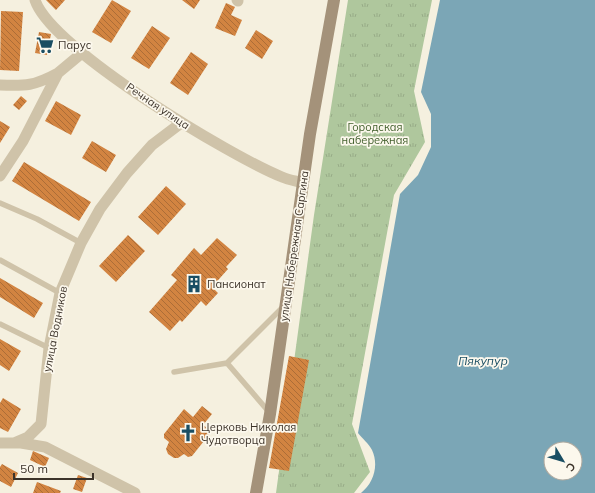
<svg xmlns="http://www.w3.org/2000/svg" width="595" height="493" viewBox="0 0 595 493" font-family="Mulish,sans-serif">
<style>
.grass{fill:url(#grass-tufts)}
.water{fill:#7ba6b6;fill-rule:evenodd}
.building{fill:url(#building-back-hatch)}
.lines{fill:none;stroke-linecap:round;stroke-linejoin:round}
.lane{stroke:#cfc3a9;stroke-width:5.5}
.street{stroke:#cfc3a9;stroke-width:11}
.secondary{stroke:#a4927a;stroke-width:12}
.labels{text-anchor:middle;stroke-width:3.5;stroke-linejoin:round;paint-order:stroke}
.poi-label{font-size:11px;fill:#3c332a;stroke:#fcf8ed;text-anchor:start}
.street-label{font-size:11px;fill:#3c332a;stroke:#fcf8ed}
.park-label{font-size:11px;fill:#3f5d2a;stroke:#fcf8ed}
.water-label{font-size:12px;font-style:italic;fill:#1a4e63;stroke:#fcf8ed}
</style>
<defs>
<pattern id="grass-tufts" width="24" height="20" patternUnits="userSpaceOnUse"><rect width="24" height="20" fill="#afc79d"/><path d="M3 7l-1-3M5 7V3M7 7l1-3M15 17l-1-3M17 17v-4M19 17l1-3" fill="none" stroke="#97ab87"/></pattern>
<pattern id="building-back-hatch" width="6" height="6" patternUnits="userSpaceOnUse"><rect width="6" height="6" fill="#d28441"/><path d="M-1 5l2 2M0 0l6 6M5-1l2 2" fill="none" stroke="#ac6d37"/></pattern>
</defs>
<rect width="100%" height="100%" fill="#f5f0df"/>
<path class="grass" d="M348,0H432L414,91L425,142L394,195L352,424L370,472L354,493H276L314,215Z"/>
<path class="water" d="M440,0H595V493H361C374,483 379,465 372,450C369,444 362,438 358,433L400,194L418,175L431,147V114L421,92ZM551,449H575V473H551Z"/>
<path class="building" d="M46,0H65L56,10Z
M112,0L131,11L111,43L92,32Z
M182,0H200L194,9Z
M226,3L235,7L231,15L242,20L235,36L215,28Z
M1,11L23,12L19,71L0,70Z
M152,26L170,38L149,69L131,58Z
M256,30L273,41L262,59L245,48Z
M39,32L51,34L47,55L35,53Z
M191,52L208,64L188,95L170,83Z
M21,96L27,101L19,110L13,105Z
M56,101L81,115L71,135L45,121Z
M0,121L10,127L0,143Z
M92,141L116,155L106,172L82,158Z
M24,162L91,202L79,221L12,181Z
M166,186L186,204L158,235L138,217Z
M128,235L145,251L116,282L99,266Z
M217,238L237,255L226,267L228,269L212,287L218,293L206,306L201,301L182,322L180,320L170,331L149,312L177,280L171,275L194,248L201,255Z
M0,278L43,303L34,318L0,297Z
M0,339L21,351L9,371L0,365Z
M289,356L309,360L289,471L269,468Z
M3,398L21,409L8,432L0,428V403Z
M202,406L212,414L203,425L212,431L192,456L188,457L184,454L178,458H174L168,454L166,449L169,442L164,438V434L184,409L193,417Z
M33,451L49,458L45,467L30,460Z
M2,464L18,473L11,487L0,481V467Z
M78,475L87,478L82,492L73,489Z
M37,482L61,491L60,493H33Z"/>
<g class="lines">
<path class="lane" d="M0,203L37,219L81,243
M0,260L60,293
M0,324L49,348
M174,372L227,363
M269,412L227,363L284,306"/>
<path class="street" d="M35,0C51,49 232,157 282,177C289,180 296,181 303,183
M237,0L238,1
M0,85C26,86 34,86 58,73
M0,176L23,141L58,73L82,53
M0,443H21L45,447L135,493
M14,443L28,437L41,424L49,348L60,293L81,243L100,209L127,173L152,145L181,123"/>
<path class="secondary" d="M256,493L270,414L310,134L334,0"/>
</g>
<defs>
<g id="supermarket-bare" transform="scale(1.38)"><path d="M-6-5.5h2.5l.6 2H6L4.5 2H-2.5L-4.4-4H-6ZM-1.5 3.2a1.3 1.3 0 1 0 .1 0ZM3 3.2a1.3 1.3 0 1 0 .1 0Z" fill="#1a4e63" stroke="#fcf8ed" stroke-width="2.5" paint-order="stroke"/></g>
<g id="building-bare" transform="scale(1.38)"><path d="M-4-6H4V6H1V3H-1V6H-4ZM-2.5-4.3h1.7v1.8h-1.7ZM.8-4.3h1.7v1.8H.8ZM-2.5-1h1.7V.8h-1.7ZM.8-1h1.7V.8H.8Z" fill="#1a4e63" stroke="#fcf8ed" stroke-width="2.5" paint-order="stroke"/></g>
<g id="church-bare" transform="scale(1.38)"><path d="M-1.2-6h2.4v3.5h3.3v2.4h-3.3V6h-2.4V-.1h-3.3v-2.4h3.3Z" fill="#1a4e63" stroke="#fcf8ed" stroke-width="2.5" paint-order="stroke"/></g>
</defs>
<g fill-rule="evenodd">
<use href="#supermarket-bare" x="45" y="45"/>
<use href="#building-bare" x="194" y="284"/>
<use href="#church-bare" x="188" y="433"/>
</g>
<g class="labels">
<g class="poi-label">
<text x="58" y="49">Парус</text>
<text x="207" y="288">Пансионат</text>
<text x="201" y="431">Церковь Николая<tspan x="201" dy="13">Чудотворца</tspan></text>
</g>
<g class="street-label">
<text transform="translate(158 106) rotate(34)" y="4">Речная улица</text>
<text transform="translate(294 246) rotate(-82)" y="4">улица Набережная Саргина</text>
<text transform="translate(55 329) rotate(-79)" y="4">улица Водников</text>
</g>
<g class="park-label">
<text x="375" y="131">Городская<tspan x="375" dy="13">набережная</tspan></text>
</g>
<g class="water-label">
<text x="483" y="365">Пякупур</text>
</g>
</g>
<g transform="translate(563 461) rotate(128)"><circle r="19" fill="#fcf8ed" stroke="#afa99f"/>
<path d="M0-3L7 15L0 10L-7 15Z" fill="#1a4e63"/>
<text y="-6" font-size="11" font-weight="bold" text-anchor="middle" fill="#3c332a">С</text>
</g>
<path d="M14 473v6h79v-6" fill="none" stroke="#3c332a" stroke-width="2"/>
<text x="20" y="473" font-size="12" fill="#3c332a" stroke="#fcf8ed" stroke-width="3" paint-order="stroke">50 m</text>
</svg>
